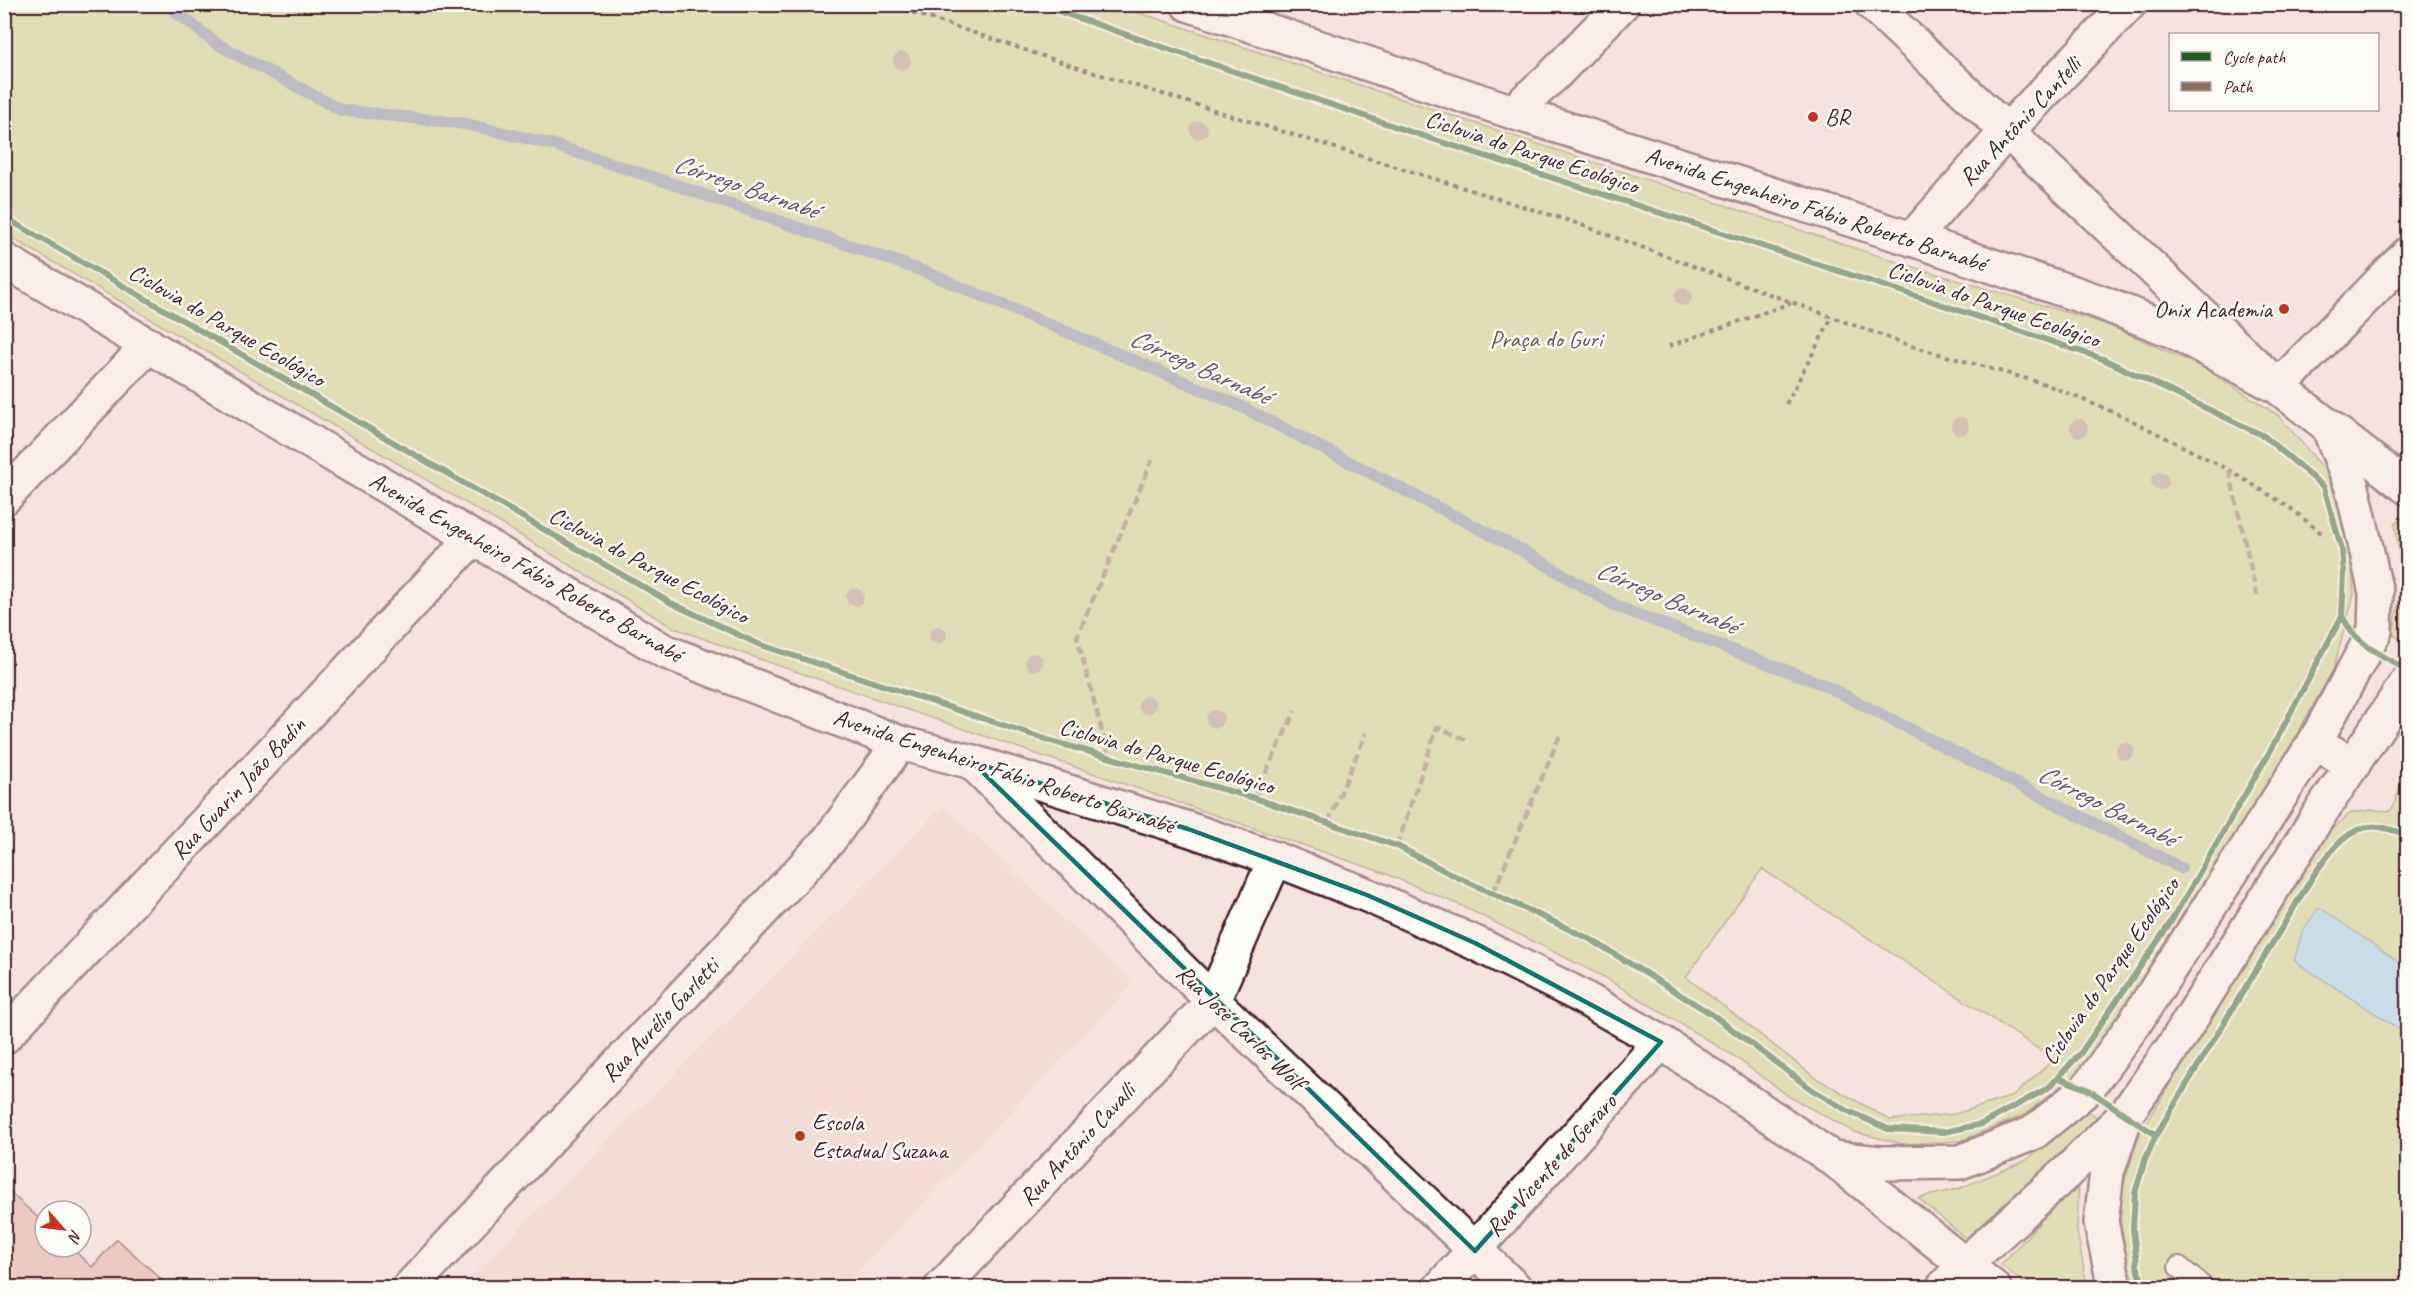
<svg xmlns="http://www.w3.org/2000/svg" width="2412" height="1292" viewBox="0 0 2412 1292" font-family="Caveat,sans-serif">
<style>
.built{fill:#f0d2ca}
.green{fill:#c5d589;stroke:#887a5a;stroke-width:1.5;fill-rule:evenodd}
.water{fill:#98d3f9;stroke:#798ba7;stroke-width:1.5}
.lines{fill:none;stroke-linecap:round;stroke-linejoin:round}
.stream{stroke:#798ba7;stroke-width:12}
.building{fill:#e3aa9f;stroke:#4a1f2b;stroke-width:1.5}
.service-casing{stroke:#4a1f2b;stroke-width:24}
.minor-casing{stroke:#4a1f2b;stroke-width:38}
.tertiary-casing{stroke:#4a1f2b;stroke-width:38}
.secondary-casing{stroke:#4a1f2b;stroke-width:38}
.primary-casing{stroke:#4a1f2b;stroke-width:38}
.path{stroke:#4a1f2b;stroke-width:4;stroke-dasharray:4.5 4.5;stroke-linecap:butt}
.service{stroke:#fdfcf7;stroke-width:20}
.minor{stroke:#fdfcf7;stroke-width:33}
.tertiary{stroke:#fdfcf7;stroke-width:33}
.secondary{stroke:#fdfcf7;stroke-width:33}
.primary{stroke:#fdfcf7;stroke-width:33}
.quiet{stroke:#8d6e63;stroke-width:4.5;stroke-dasharray:9 4.5;stroke-linecap:butt}
.cycleway-casing{stroke:#fdfcf7;stroke-width:10}
.cycleway{stroke:#1b5e20;stroke-width:6}
.tree{fill:#ab958a}
.marked{fill:none;stroke:#0f766e;stroke-width:4.5;stroke-linejoin:round}
.poi-dot{fill:#c8321e;stroke:#fdfcf7;stroke-width:2}
.labels{text-anchor:middle;stroke-width:5;stroke-linejoin:round;paint-order:stroke}
.poi-label{font-size:24px;fill:#4a1f2b;stroke:#fdfcf7;text-anchor:start}
.street-label{font-size:24px;fill:#4a1f2b;stroke:#fdfcf7}
.park-label{font-size:24px;fill:#6f5647;stroke:#fdfcf7}
.water-label{font-size:26px;font-style:italic;fill:#615569;stroke:#fdfcf7}
</style>
<rect width="100%" height="100%" fill="#f5e3dd"/>
<filter id="ink" filterUnits="userSpaceOnUse"><feTurbulence type="fractalNoise" baseFrequency=".0167" numOctaves="2"/><feDisplacementMap in="SourceGraphic" scale="12" xChannelSelector="R" yChannelSelector="G"/><feConvolveMatrix kernelMatrix="1 2 1 2 8 2 1 2 1" color-interpolation-filters="sRGB"/></filter>
<g filter="url(#ink)">
<path class="built" d="M943,806L1133,984L843,1287H461Z"/>
<path class="green" d="M5,5H1116L1903,264L2106,324L2204,368L2278,415L2325,470L2350,536L2354,595L2333,670L2268,786L2136,991L2080,1071L2024,1115L1960,1141L1903,1144L1854,1132L1790,1097L1732,1055L1602,976L1462,906L1384,873L745,654L672,627L500,523L5,234ZM1762,869L2054,1059L2013,1096L1955,1114L1890,1120L1816,1078L1686,977Z
M2407,514L2408,637L2402,640L2393,635L2402,578L2395,523Z
M2407,771V1287H2131L2118,1204L2138,1138L2188,1053L2307,863L2331,830L2351,813L2371,810L2391,811Z
M2088,1111L2098,1118L1971,1243L1918,1198L1958,1189L2025,1161Z
M2079,1179L2077,1231L2087,1287H2029L2001,1265Z"/>
<path class="water" d="M2319,907L2407,968V1034L2294,961L2302,932Z"/>
<g class="lines">
<path class="stream" d="M166,4L217,44L341,110L466,124L554,145L664,181L923,271L1236,404L1521,550L1618,607L1822,684L2181,868"/>
</g>
<path class="building" d="M4,1187L45,1224V1247H70L92,1267L117,1239L171,1288H4Z"/>
<g class="lines">
<g class="service-casing">
<path id="service" d="M2179,1267L2204,1288"/>
</g>
<g class="minor-casing">
<path id="minor" d="M1872,4L2266,375
M1513,112L1554,75L1622,4
M4,498L149,345
M972,762L1213,1001L1515,1288
M4,1037L472,539
M409,1288L829,840L900,743
M941,1288L1213,1001L1275,859
M1440,1288L1661,1042
M1943,1288L1964,1265"/>
</g>
<g class="tertiary-casing">
<path id="tertiary" d="M1912,239L2007,131L2129,4
M2278,387L2408,254"/>
</g>
<g class="secondary-casing">
<path id="secondary" d="M2315,742L2353,765"/>
</g>
<g class="primary-casing">
<path id="primary" d="M1188,4L1513,112L1912,239L2097,301L2173,331L2278,387L2408,488
M4,260L664,651L900,743L972,762L1188,829L1275,859L1367,895L1475,943L1575,993L1661,1042L1832,1158L1994,1288
M1832,1158L1880,1163L1960,1162L2033,1133L2087,1089L2136,1021L2315,742L2375,631L2376,593L2362,530L2352,487L2329,428
M1964,1265L2068,1171L2126,1114L2173,1047L2315,821L2408,681
M2115,1288L2101,1222L2107,1172L2124,1121"/>
</g>
<path class="path" d="M887,4L1082,69L1573,222L1911,346L2045,384L2125,417L2229,470L2289,507L2325,536
M1669,346L1791,303
M1786,404L1832,317"/>
<use href="#service" class="service"/>
<use href="#minor" class="minor"/>
<use href="#tertiary" class="tertiary"/>
<use href="#secondary" class="secondary"/>
<use href="#primary" class="primary"/>
<path class="quiet" d="M2229,470L2257,596
M1109,758L1077,637L1152,460
M1254,798L1295,711
M1328,823L1366,733
M1397,846L1437,727L1467,740
M1493,893L1560,735"/>
<g class="cycleway-casing">
<path id="cycleway" d="M4,217L671,603L758,644L1051,741L1254,798L1397,846L1453,875L1590,939L1713,1015L1811,1089L1848,1111L1888,1129L1944,1132L1982,1124L2048,1088L2080,1054L2169,925L2272,748L2342,616L2344,573L2342,550L2324,487L2264,436L2103,359L1931,301L1411,132L1037,4
M2342,616L2352,633L2368,647L2408,671
M2059,1078L2087,1089L2156,1135
M2144,1288L2137,1265L2133,1229L2135,1193L2145,1160L2156,1135L2313,876C2328,855 2349,822 2379,827C2387,828 2395,831 2403,833L2408,819"/>
</g>
<use href="#cycleway" class="cycleway"/>
</g>
<g class="tree">
<circle cx="902" cy="61" r="9"/>
<circle cx="1199" cy="130" r="9"/>
<circle cx="1683" cy="297" r="9"/>
<circle cx="1960" cy="426" r="9"/>
<circle cx="2079" cy="428" r="9"/>
<circle cx="2160" cy="481" r="9"/>
<circle cx="855" cy="597" r="9"/>
<circle cx="938" cy="635" r="9"/>
<circle cx="1034" cy="662" r="9"/>
<circle cx="1147" cy="705" r="9"/>
<circle cx="1215" cy="719" r="9"/>
<circle cx="2125" cy="751" r="9"/>
</g>
</g>
<path d="M0 0H2412V1292H0ZM972,762L1188,829L1367,895L1475,943L1661,1042L1475,1251Z" fill="#f5e3dd" fill-opacity=".55" fill-rule="evenodd"/>
<path class="marked" d="M972,762L1188,829L1367,895L1475,943L1661,1042L1475,1251Z"/>
<g class="poi-dot">
<circle cx="1813" cy="117" r="6"/>
<circle cx="2284" cy="309" r="6"/>
<circle cx="800" cy="1136" r="6"/>
</g>
<g class="labels">
<g class="poi-label">
<text x="1825" y="125">BR</text>
<text x="2272" y="317" text-anchor="end">Onix Academia</text>
<text x="812" y="1130">Escola<tspan x="812" dy="28">Estadual Suzana</tspan></text>
</g>
<g class="street-label">
<text transform="translate(2020 121) rotate(-47)" y="8">Rua Antônio Cantelli</text>
<text transform="translate(1532 152) rotate(18)" y="8">Ciclovia do Parque Ecológico</text>
<text transform="translate(1816 209) rotate(18)" y="8">Avenida Engenheiro Fábio Roberto Barnabé</text>
<text transform="translate(1994 304) rotate(19)" y="8">Ciclovia do Parque Ecológico</text>
<text transform="translate(227 325) rotate(30)" y="8">Ciclovia do Parque Ecológico</text>
<text transform="translate(649 565) rotate(28)" y="8">Ciclovia do Parque Ecológico</text>
<text transform="translate(526 567) rotate(30)" y="8">Avenida Engenheiro Fábio Roberto Barnabé</text>
<text transform="translate(1167 756) rotate(16)" y="8">Ciclovia do Parque Ecológico</text>
<text transform="translate(1004 771) rotate(18)" y="8">Avenida Engenheiro Fábio Roberto Barnabé</text>
<text transform="translate(238 788) rotate(-47)" y="8">Rua Guarin João Badin</text>
<text transform="translate(2110 971) rotate(-55)" y="8">Ciclovia do Parque Ecológico</text>
<text transform="translate(660 1020) rotate(-47)" y="8">Rua Aurélio Garletti</text>
<text transform="translate(1241 1027) rotate(44)" y="8">Rua José Carlos Wolf</text>
<text transform="translate(1077 1144) rotate(-47)" y="8">Rua Antônio Cavalli</text>
<text transform="translate(1551 1165) rotate(-48)" y="8">Rua Vicente de Genaro</text>
</g>
<g class="park-label">
<text x="1546" y="347">Praça do Guri</text>
</g>
<g class="water-label">
<text transform="translate(746 186) rotate(19)" y="9">Córrego Barnabé</text>
<text transform="translate(1200 366) rotate(24)" y="9">Córrego Barnabé</text>
<text transform="translate(1667 597) rotate(23)" y="9">Córrego Barnabé</text>
<text transform="translate(2107 805) rotate(27)" y="9">Córrego Barnabé</text>
</g>
</g>
<rect width="2412" height="1292" fill="none" stroke="#fdfcf7" stroke-width="24"/>
<rect x="12" y="12" width="2388" height="1268" fill="none" stroke="#4a1f2b" stroke-width="2" filter="url(#ink)"/>
<rect x="2169" y="33" width="210" height="78" fill="#fdfcf7" stroke="#b5a4a5" stroke-width="1.5"/>
<rect x="2181" y="52" width="30" height="9" fill="#1b5e20" stroke="#b5a4a5" stroke-width="1.5"/>
<text x="2223" y="63" font-size="18" fill="#4a1f2b">Cycle path</text>
<rect x="2181" y="82" width="30" height="9" fill="#8d6e63" stroke="#b5a4a5" stroke-width="1.5"/>
<text x="2223" y="93" font-size="18" fill="#4a1f2b">Path</text>
<g transform="translate(63 1229) rotate(118)"><circle r="28" fill="#fdfcf7" stroke="#b5a4a5" stroke-width="1.5"/>
<path d="M0-4.5L10 22L0 15L-10 22Z" fill="#c8321e"/>
<text y="-9" font-size="16" font-weight="bold" text-anchor="middle" fill="#4a1f2b">N</text>
</g>
</svg>
